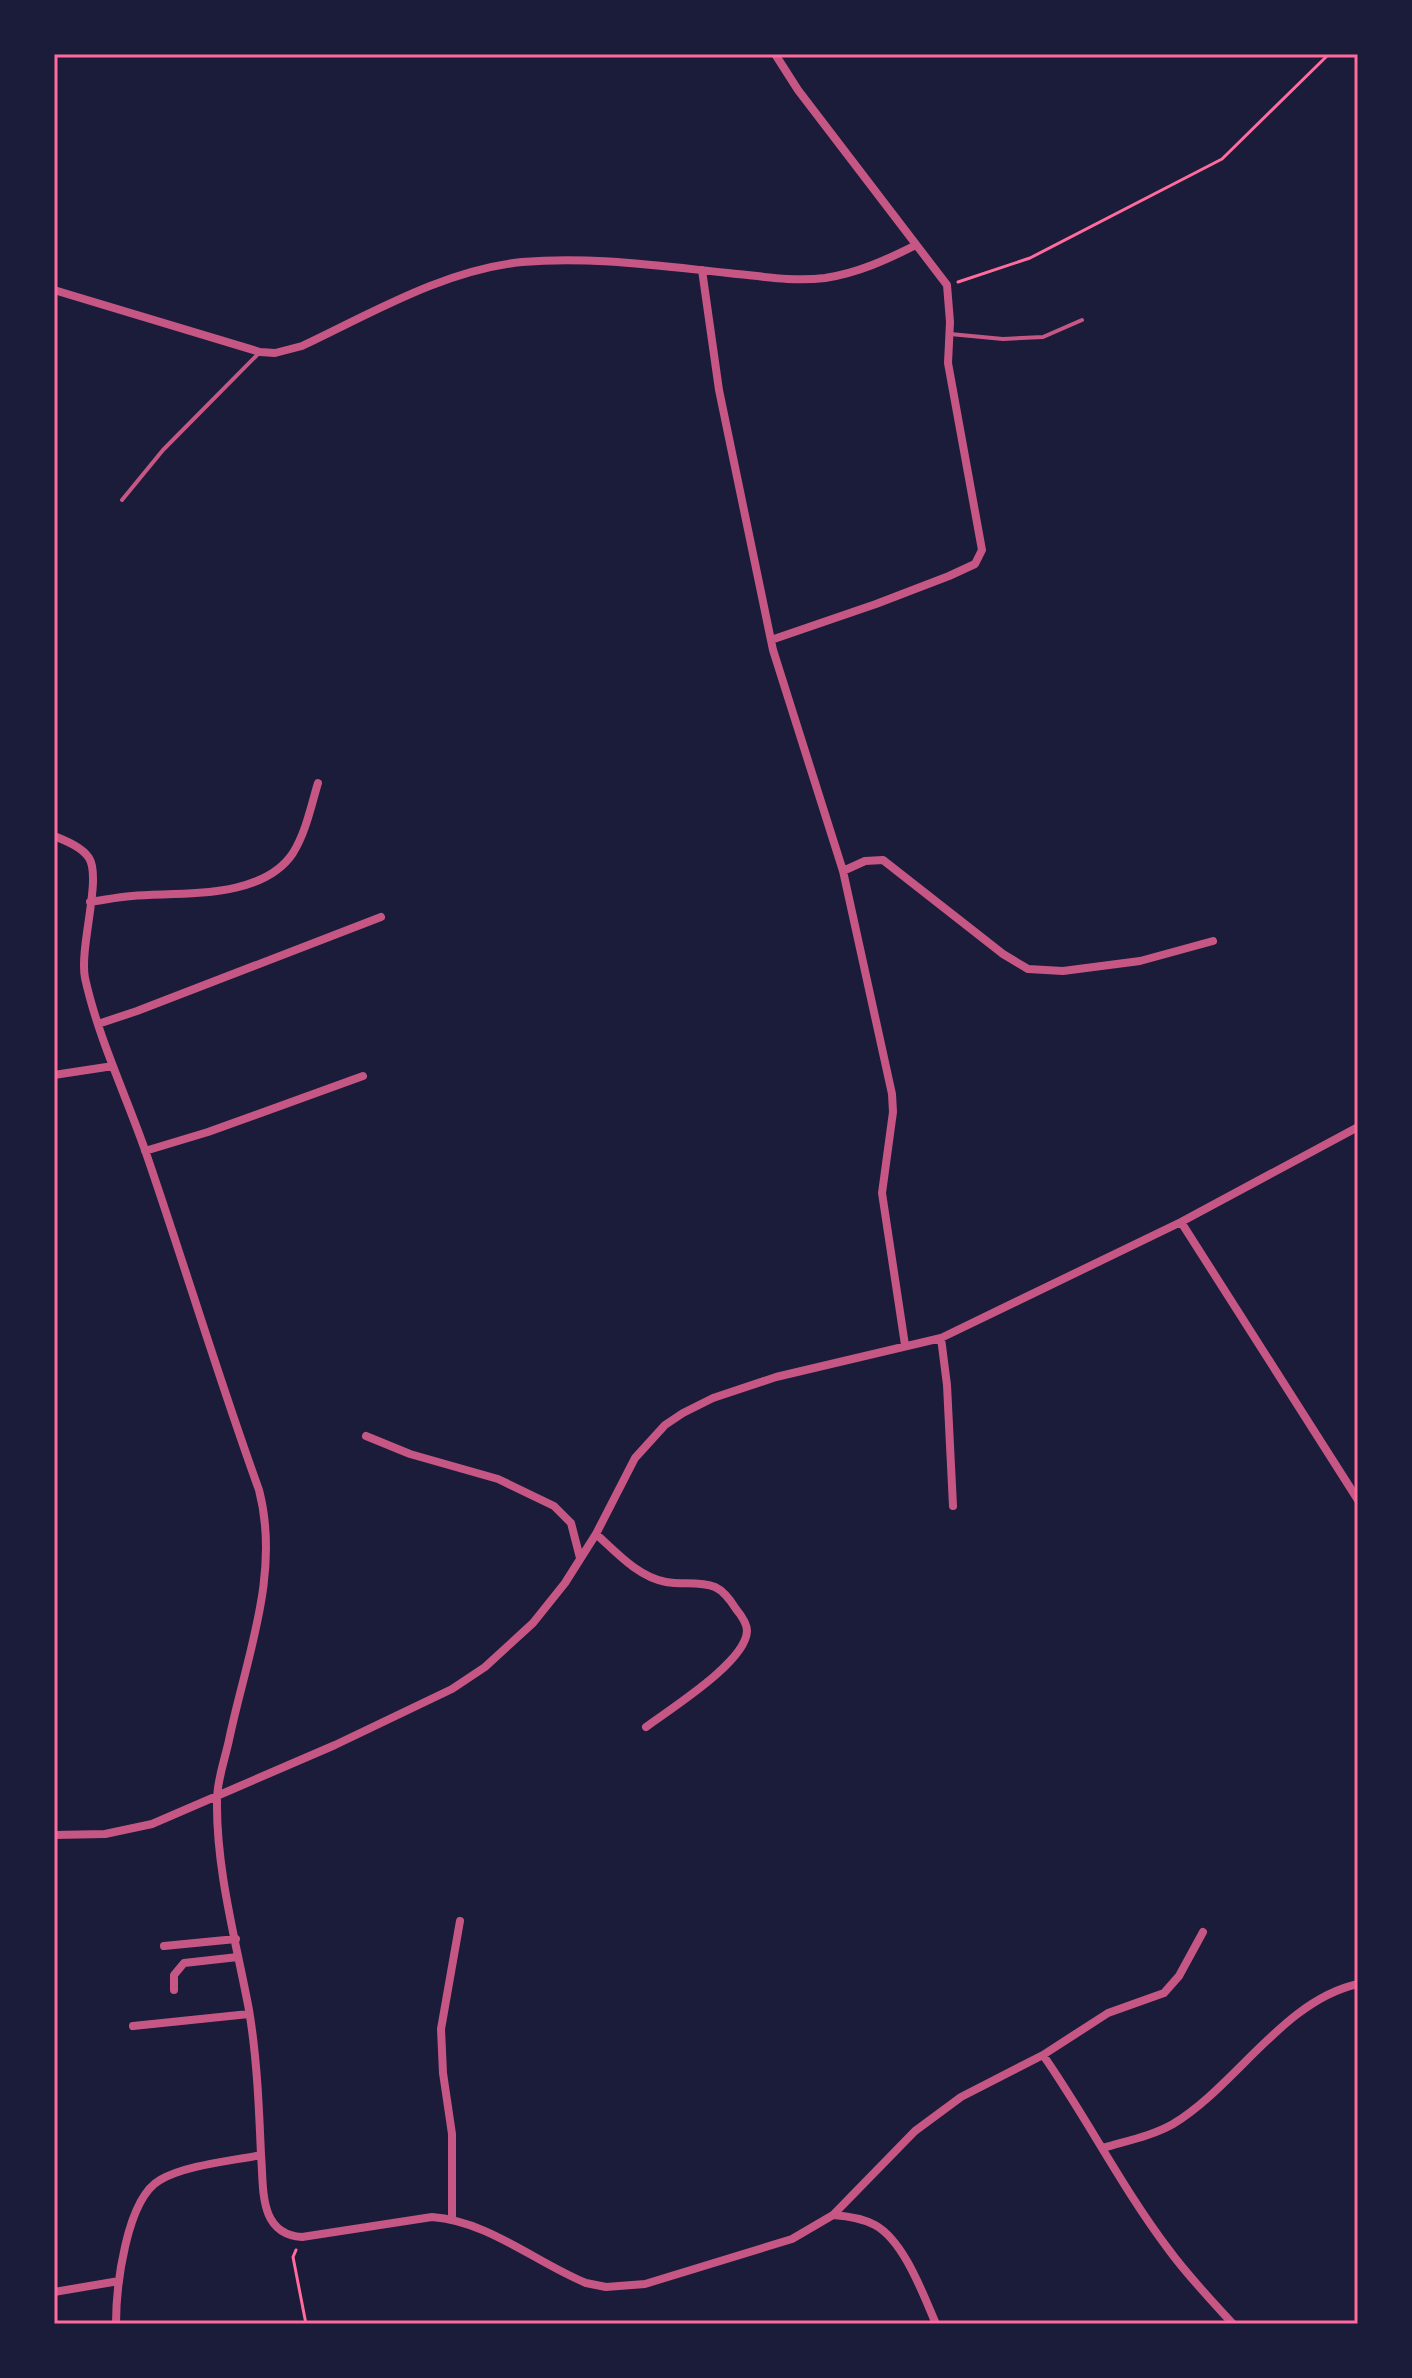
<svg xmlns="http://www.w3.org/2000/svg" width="1412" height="2378" viewBox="0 0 1412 2378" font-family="'Fira Sans',sans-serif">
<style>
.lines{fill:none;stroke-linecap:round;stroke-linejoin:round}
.path{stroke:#ff6b9d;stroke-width:3}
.service{stroke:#c65784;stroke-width:4}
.minor{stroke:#c65784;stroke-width:8}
.neatline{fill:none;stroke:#ff6b9d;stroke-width:3}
</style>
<rect width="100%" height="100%" fill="#1b1b3a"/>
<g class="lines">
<path class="path" d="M958,282L1030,258L1222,159L1329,54
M296,2250L293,2257L306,2324"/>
<path class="service" d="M950,334L1003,339L1043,337L1082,320
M122,500L163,450L258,354"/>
<path class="minor" d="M702,270L719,390L773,650L843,871L892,1094L893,1112L882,1193L905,1345
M54,290L260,352L275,353L302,346C372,313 444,270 522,262C591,256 660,266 728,273C760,276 793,282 825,278C858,273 886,260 916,245
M771,640L876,604L949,576L975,564L982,550L948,363L950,322L947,285L798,90L775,54
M54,836C66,841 82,847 89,858C102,878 79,948 85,978C98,1037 125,1093 145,1150C184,1263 218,1377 259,1490C281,1574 246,1658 229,1740C225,1759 217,1780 217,1800C216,1870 236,1941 249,2010C257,2058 259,2107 261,2155C231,2161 186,2165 160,2180C126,2199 116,2288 116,2324
M843,871L865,861L883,860L1003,954L1028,969L1063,971L1140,961L1213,941
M90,902C104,900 118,897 132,896C181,892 262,900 293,853C306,832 311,806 318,783
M98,1024L137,1011L381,917
M54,1075L113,1066
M145,1151L208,1132L363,1076
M1181,1222L1358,1500
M941,1338L947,1385L953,1506
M366,1436L410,1454L498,1479L554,1506L571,1523L580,1558
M596,1534C616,1552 638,1577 666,1582C682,1585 700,1581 715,1587C724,1591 731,1601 736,1609C741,1615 747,1623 747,1631C746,1662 670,1709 646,1727
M54,1835L105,1834L152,1824L335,1745L452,1689L485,1667L533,1623L565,1583L596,1534L635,1458L665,1425L683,1413L713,1398L776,1377L941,1338L1181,1222L1358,1127
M164,1946L236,1939
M174,1990V1975L184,1963L238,1957
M133,2026L249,2014
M1043,2055C1087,2118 1122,2188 1169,2250C1188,2276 1211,2300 1233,2324
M1103,2148C1126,2141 1152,2136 1173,2124C1236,2086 1284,2000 1358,1984
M261,2155C264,2188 258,2234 302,2237L432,2217C488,2221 535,2262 586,2283L606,2287L645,2284L792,2239L833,2215L915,2131L961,2097L1043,2055L1108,2013L1164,1993L1179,1976L1203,1932
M833,2215C847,2216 862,2218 875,2225C904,2241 923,2294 936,2324
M452,2219V2134L443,2073L441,2029L460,1921
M54,2292L119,2281"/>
</g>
<rect width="1412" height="2378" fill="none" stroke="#1b1b3a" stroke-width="112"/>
<rect x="56" y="56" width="1300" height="2266" class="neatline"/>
</svg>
